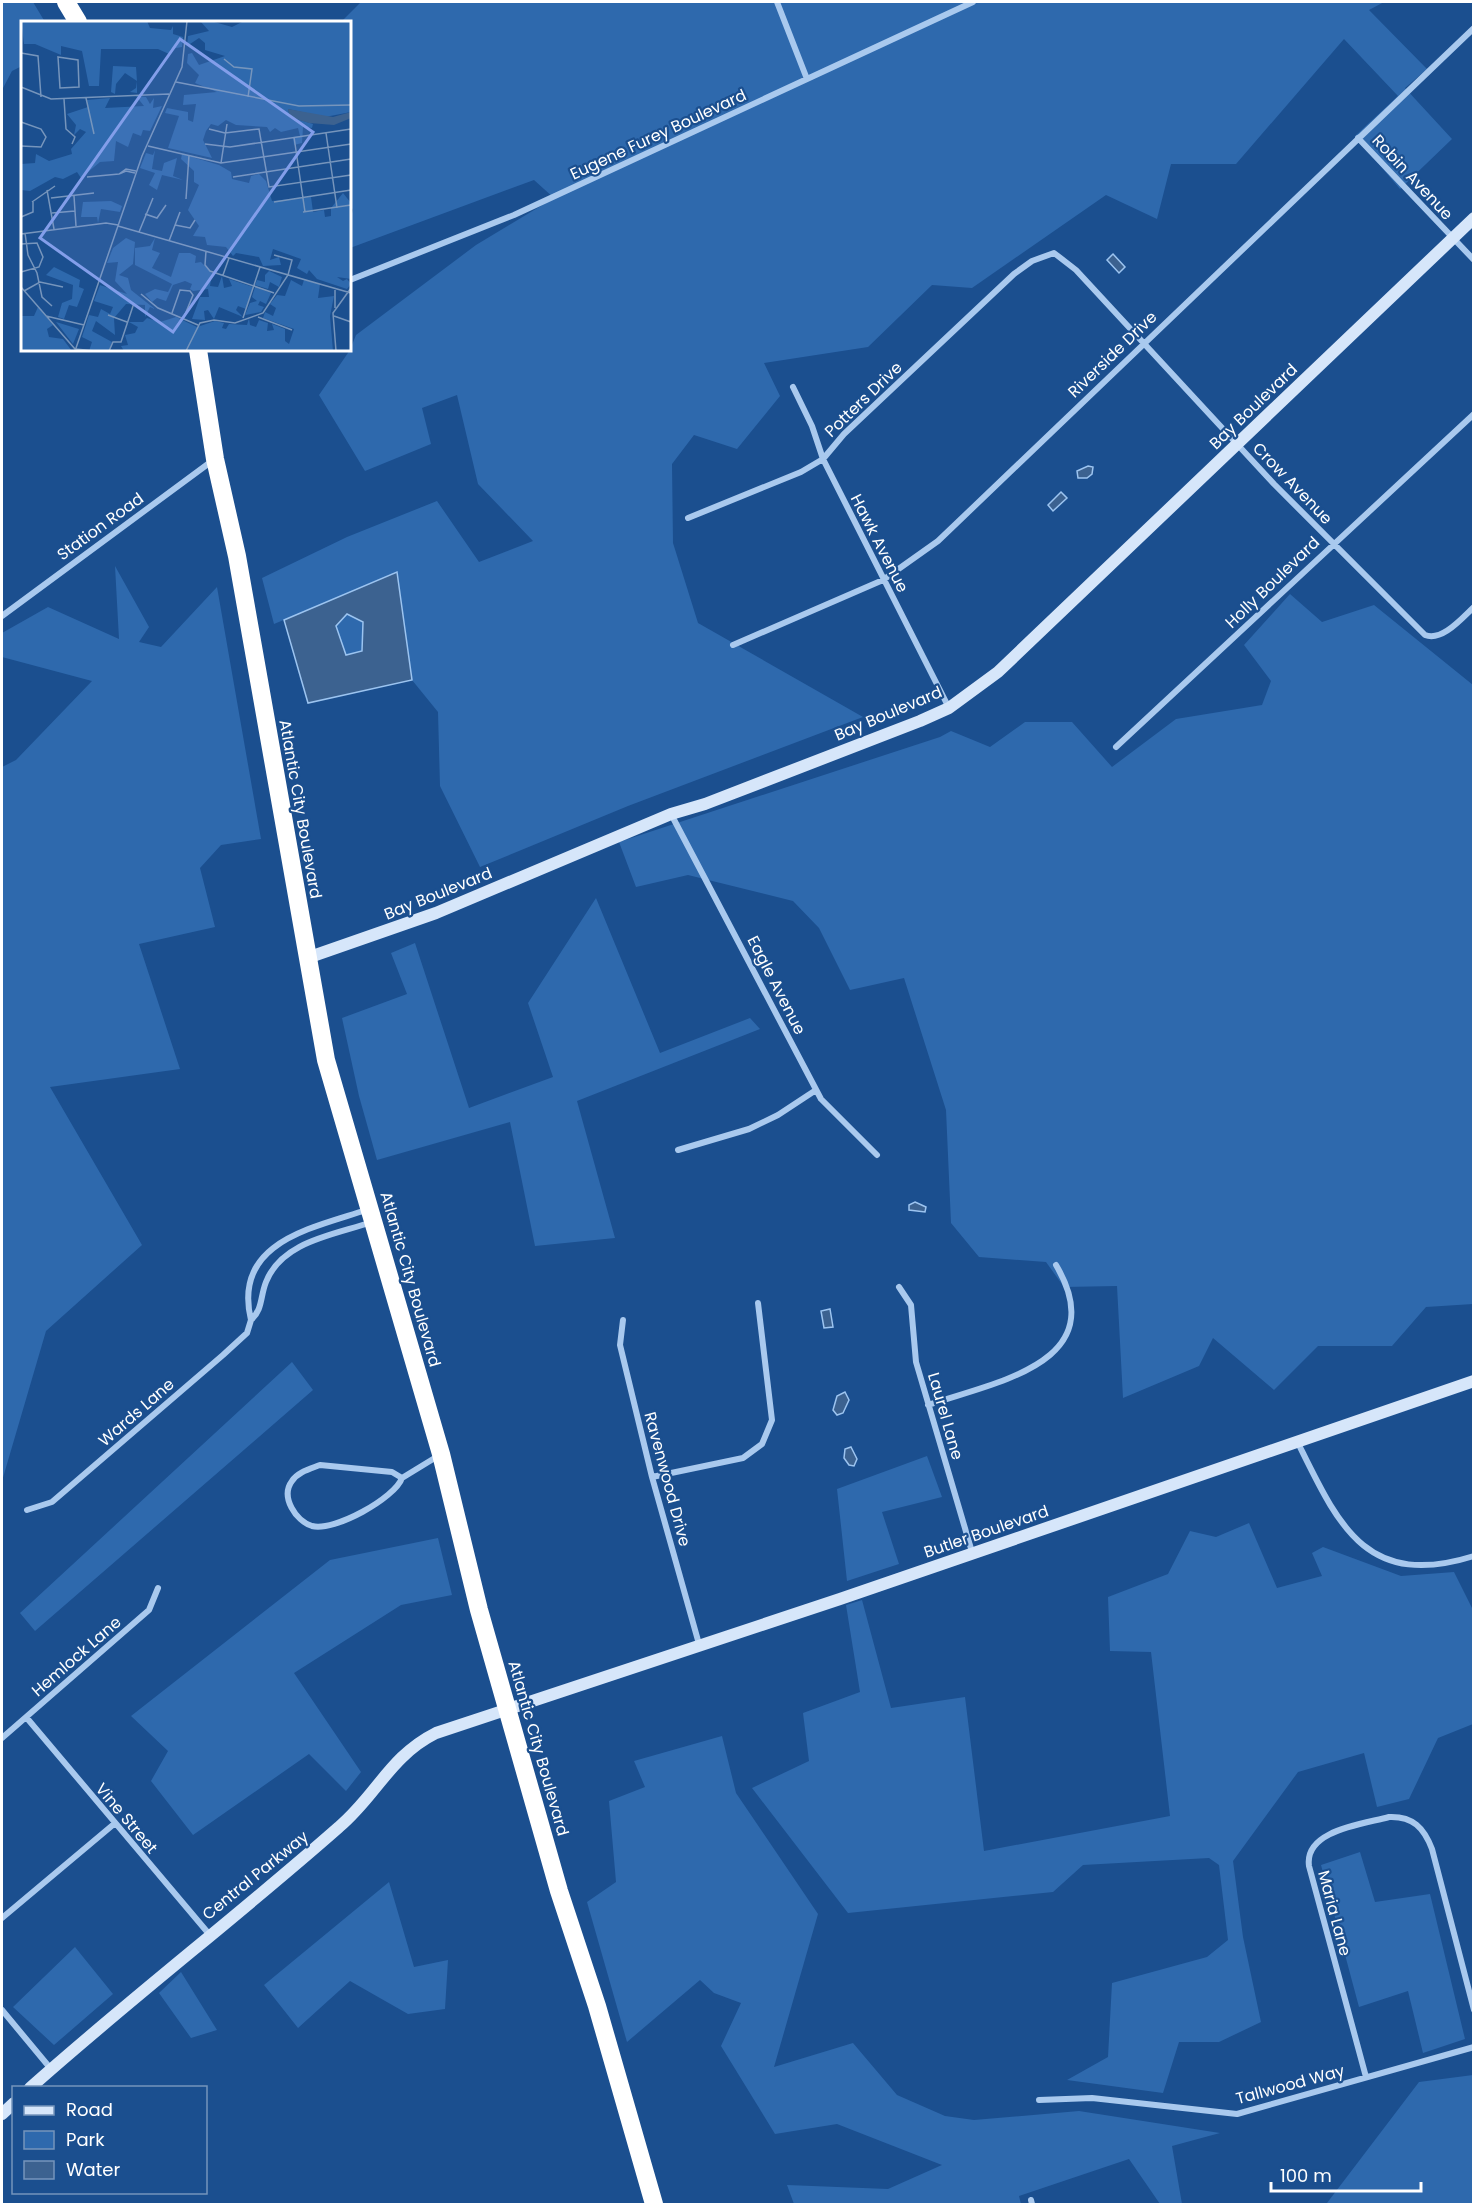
<svg xmlns="http://www.w3.org/2000/svg" width="1475" height="2206" viewBox="0 0 1475 2206" font-family="Poppins,sans-serif">
<style>
.green{fill:#2e69ad}
.water{fill:#3c6290;stroke:#9cc4f0;stroke-width:1.5;fill-rule:evenodd}
.lines{fill:none;stroke-linecap:round;stroke-linejoin:round}
.street{stroke:#a9c9ee;stroke-width:6}
.secondary{stroke:#d6e6fa;stroke-width:12}
.highway{stroke:#fff;stroke-width:18}
.labels{text-anchor:middle;stroke-width:4.5;stroke-linejoin:round;paint-order:stroke}
.street-label{font-size:16px;fill:#fff;stroke:#1b4f8f}
.inset-road{fill:none;stroke:#7695bc;stroke-width:1.5}
.view{fill:#839eea;fill-opacity:0.15;stroke:#839eea;stroke-width:3}
.inset-edge{fill:none;stroke:#fff;stroke-width:3}
</style>
<rect width="100%" height="100%" fill="#1b4f8f"/>
<path class="green" d="M2,2H33L45,22H22V66L12,71L2,90Z
M361,2H1384L1369,10L1427,69L1405,88L1452,139L1400,189L1355,136L1398,96L1344,39L1236,164H1171L1157,219L1106,195L972,288L932,285L868,347L764,363L780,396L737,449L694,435L672,464L673,543L698,623L863,717L628,806L480,867L440,786L438,712L412,680L397,573L274,624L262,578L347,537L437,501L479,562L533,541L478,484L457,395L422,408L431,444L365,471L319,395L350,350L356,335L476,245L554,198L534,180L350,248V221L353,210L350,204V22H341Z
M115,566L149,627L139,642L161,647L217,587L261,839L221,845L200,868L215,927L139,944L180,1069L50,1087L142,1245L46,1331L2,1481V767L16,760L92,681L2,657V633L48,607L119,639Z
M1290,594L1322,622L1374,605L1473,685V1304L1426,1307L1392,1346H1318L1274,1390L1213,1338L1199,1366L1123,1398L1117,1286L1064,1287L1046,1262L979,1257L951,1223L946,1110L904,978L850,990L819,928L793,901L688,875L636,887L619,842L940,737L951,731L990,747L1025,722H1072L1112,767L1176,719L1262,705L1271,681L1244,645Z
M347,614L363,622L362,651L346,656L336,626Z
M596,898L660,1053L750,1018L760,1029L577,1101L615,1238L535,1246L510,1122L377,1160L359,1096L342,1018L407,994L391,953L415,943L469,1108L553,1077L528,1003Z
M292,1362L313,1390L35,1631L20,1613Z
M927,1456L942,1497L882,1512L899,1564L847,1581L837,1489Z
M1249,1523L1277,1588L1322,1576L1312,1553L1323,1547L1401,1576L1454,1572L1473,1610V1724L1438,1738L1409,1799L1377,1807L1364,1753L1298,1772L1233,1861L1243,1937L1261,2022L1219,2042H1179L1163,2093L1067,2080L1108,2057L1112,1983L1207,1957L1228,1940L1219,1865L1209,1858L1083,1865L1053,1892L848,1913L752,1788L809,1761L803,1713L860,1692L846,1605L862,1600L891,1708L965,1697L984,1851L1170,1816L1151,1652L1110,1651L1108,1597L1168,1574L1190,1531L1216,1537Z
M438,1538L452,1595L401,1605L294,1673L361,1772L346,1791L309,1754L193,1835L151,1781L168,1751L131,1716L330,1560Z
M722,1736L736,1793L818,1914L774,2067L853,2043L897,2095L945,2116L974,2120L1079,2111L1220,2133L1172,2146L1182,2204H1160L1129,2159L1019,2196L1021,2204H794L787,2185L888,2189L942,2165L837,2124L775,2134L721,2046L741,2003L714,1993L700,1980L627,2042L587,1902L616,1882L609,1801L645,1787L634,1761Z
M1360,1852L1375,1902L1430,1894L1465,2039L1423,2053L1408,1991L1359,2007L1321,1865Z
M389,1882L414,1967L448,1960L445,2009L408,2014L350,1981L298,2028L264,1985Z
M75,1947L113,1994L54,2045L13,2007Z
M181,1972L217,2030L191,2038L159,1993Z
M1473,2075V2204H1321L1327,2203L1419,2082Z"/>
<path class="water" d="M1113,254L1125,267L1119,273L1107,260Z
M1088,466L1093,467L1092,474L1087,478H1078L1077,471Z
M1061,492L1067,498L1053,511L1048,505Z
M397,572L412,680L308,703L284,620ZM347,614L363,622L362,651L346,655L336,626Z
M915,1202L926,1207L925,1212L909,1210V1205Z
M830,1309L833,1327L824,1328L821,1311Z
M845,1392L849,1400L843,1413L837,1415L833,1410L837,1396Z
M851,1447L857,1459L854,1466L849,1465L844,1458L845,1449Z"/>
<g class="lines">
<path class="street" d="M777,2L807,79
M1358,138L1474,260
M350,280L514,215L973,2
M793,387L812,426L823,459L949,708
M688,518L801,472L823,459L844,434L1014,274L1032,261L1054,253L1076,270L1274,484L1425,635C1442,642 1462,618 1474,607
M2,616L212,461
M733,645L883,580L938,541L1474,28
M1116,747L1474,414
M671,814L821,1099L877,1155
M678,1150L749,1129L778,1115L816,1090
M366,1210C312,1228 232,1242 251,1320C263,1309 260,1297 266,1282C282,1241 334,1235 372,1222
M899,1287L911,1305L916,1362L972,1552
M623,1320L620,1345L652,1477L699,1644
M928,1405C995,1382 1114,1363 1056,1265
M1297,1441C1338,1524 1365,1590 1474,1556
M320,1465L392,1472L402,1478C395,1498 334,1532 312,1526C296,1521 280,1497 292,1481C298,1472 310,1469 320,1465Z
M652,1477L743,1458L762,1444L772,1420L758,1303
M402,1478L438,1456
M27,1510L52,1502L223,1355L247,1333L251,1320
M26,1717L209,1934
M2,1738L149,1610L158,1588
M2,1918L114,1824
M2,2010L51,2069
M1366,2077L1309,1866C1304,1830 1364,1824 1389,1817C1413,1816 1424,1828 1432,1849L1474,2010
M1039,2100L1092,2098L1237,2114L1474,2047
M1031,2200L1032,2204"/>
<path class="secondary" d="M307,958L436,913L671,814L705,804L920,721L949,708L998,672L1474,218
M30,2088C131,1998 238,1916 339,1827C376,1796 390,1756 436,1733L840,1599L1474,1381
M2,2114L14,2103"/>
<path class="highway" d="M66,2L78,22
M198,350L215,459L237,556L326,1060L441,1454L479,1610L559,1891L597,2006L654,2204"/>
</g>
<g class="labels">
<g class="street-label">
<text transform="translate(658 134) rotate(-25)" y="6">Eugene Furey Boulevard</text>
<text transform="translate(1413 177) rotate(47)" y="6">Robin Avenue</text>
<text transform="translate(1112 354) rotate(-44)" y="6">Riverside Drive</text>
<text transform="translate(863 399) rotate(-44)" y="6">Potters Drive</text>
<text transform="translate(1253 406) rotate(-44)" y="6">Bay Boulevard</text>
<text transform="translate(1293 483) rotate(46)" y="6">Crow Avenue</text>
<text transform="translate(100 526) rotate(-36)" y="6">Station Road</text>
<text transform="translate(880 543) rotate(63)" y="6">Hawk Avenue</text>
<text transform="translate(1272 582) rotate(-44)" y="6">Holly Boulevard</text>
<text transform="translate(888 713) rotate(-23)" y="6">Bay Boulevard</text>
<text transform="translate(301 809) rotate(80)" y="6">Atlantic City Boulevard</text>
<text transform="translate(438 893) rotate(-22)" y="6">Bay Boulevard</text>
<text transform="translate(777 985) rotate(63)" y="6">Eagle Avenue</text>
<text transform="translate(411 1279) rotate(74)" y="6">Atlantic City Boulevard</text>
<text transform="translate(136 1412) rotate(-41)" y="6">Wards Lane</text>
<text transform="translate(946 1416) rotate(74)" y="6">Laurel Lane</text>
<text transform="translate(668 1479) rotate(75)" y="6">Ravenwood Drive</text>
<text transform="translate(986 1531) rotate(-19)" y="6">Butler Boulevard</text>
<text transform="translate(76 1656) rotate(-41)" y="6">Hemlock Lane</text>
<text transform="translate(539 1748) rotate(74)" y="6">Atlantic City Boulevard</text>
<text transform="translate(127 1818) rotate(50)" y="6">Vine Street</text>
<text transform="translate(255 1875) rotate(-39)" y="6">Central Parkway</text>
<text transform="translate(1335 1913) rotate(75)" y="6">Maria Lane</text>
<text transform="translate(1290 2084) rotate(-15)" y="6">Tallwood Way</text>
</g>
</g>
<g transform="translate(21 21)">
<rect width="330" height="330" fill="#1b4f8f"/>
<path d="M0,0H126L129,7L150,9L152,5V13L162,16L161,26L150,28L148,33L137,28H80L78,65H68L61,30L40,25V34L14,23H3ZM190,0L211,6L223,0H330V91L304,96L267,88L269,96L292,103L291,107L282,106L281,122L273,124L272,116L279,115L277,107L260,111L254,107L249,111L246,106L215,104L205,99L197,105L190,103L185,110L182,119L191,137L147,127L158,95L144,92L146,87L167,91V99L172,101L175,83L162,84L163,74L196,71L174,62L178,54L166,42L167,33L171,32L178,44L204,35L184,29V22L178,17L166,25L167,15L188,10L180,1ZM92,45L115,46L116,60V72L109,71L115,67L116,60L104,52L95,63L94,73L90,71ZM115,75L125,76L129,83L133,77L132,87L141,85L129,110L122,109L120,115L112,112L107,126L95,120L93,140L79,141L60,157L56,151L42,158L34,156L9,170L0,169V143L14,142L15,133L28,140L51,133L50,128L65,111L59,108L53,114L55,104L46,93L67,86L66,79L89,77L84,87L123,85ZM134,129L131,148L141,150L143,142L156,137L152,155L162,159L141,154L136,169L128,164L134,152L119,147L125,132L132,134ZM161,133L198,144L210,151L211,158L228,162L230,155L238,153L245,160L251,180L290,176L292,191L303,189L304,196L310,195V187L322,172L330,182V258L316,256L322,260L326,258L330,263L326,268L296,258L288,249L286,253L276,247L280,238L252,228L249,239L258,236L260,244L242,245L238,236L215,232L212,235L205,226L186,224L184,216L172,215L178,205L167,189L178,164L173,161V150L160,138ZM90,180L101,185L99,191L80,188L77,202L76,196H60L62,181ZM105,217L114,221L112,243L98,254L107,257L110,269L134,288L129,286L124,296V284L105,283L93,297L94,314L75,300L71,310L91,321L88,330H68L71,321L61,316L68,294L77,296L80,288L89,293L92,286L73,280L79,264L106,273L94,260L97,241L86,242L92,227ZM134,217L131,229L139,232L131,247L150,256L158,232H169L175,235L174,242L180,241L191,252L189,265L197,266L201,255L203,267L211,265L208,258L232,266L225,288L217,285L215,289L222,296L198,286L193,298L187,289L183,290L184,299L171,298L179,276H188L187,268L172,270L169,268L171,263L164,260L152,264L145,280L136,277L131,281L124,273L134,268L147,271L151,263L114,244V227L129,225ZM33,246L59,259L58,266L63,268L56,286L48,284L43,298L37,296L41,282L51,278L52,264L25,254ZM244,249V254L248,250L261,256L258,266L249,261L247,268L234,264L236,259L244,261ZM270,259L281,265L283,259L299,263L297,277L313,275L309,295L312,330H103L100,325L107,324L104,314L114,312L117,306L108,301H122L126,297L139,301L155,296L176,306L194,300L203,302L201,307L205,308L208,303L226,304L228,297L229,304L235,306L238,299L247,302L246,310L253,309L251,303L264,308V320L268,323L273,308L242,297L244,291L252,295L255,287L249,283L256,274L264,275ZM234,266L250,272L245,283L239,280L237,284L243,286L240,291L224,294L229,282L236,280L231,276ZM17,286L32,304L26,308L28,316L42,318L51,330H0V295H13ZM35,301L58,308L52,323Z" fill="#2e69ad"/>
<path d="M267,88L312,96L330,91V97L313,104L288,102L269,96Z" fill="#3c6290"/>
<path class="inset-road" d="M0,32L17,35L20,76M37,36L57,39L58,66L39,67ZM203,38L213,46L231,48L227,76M155,61L278,85L330,84M0,66L30,78L148,73M65,77L73,113M43,78L45,108L54,116L51,123M0,101L20,108L25,116L20,126L0,125M188,108L204,112L238,108L248,166L330,154M305,112L316,187M273,116L284,191M184,123L209,126L330,108M127,125L200,142L330,123M200,142L206,103M114,152L105,150L98,153L105,148L115,150M66,156L98,153M212,156L330,138M26,169L33,208M53,175L55,205M30,177L73,172M165,178L168,134M11,181L34,165M253,181L330,169M282,191L330,184M31,192L54,190M124,193L136,197L145,184M0,196L12,191V181M154,204L169,207L174,199M97,205L330,272M118,211L132,177M4,212L7,234L16,252L21,276L31,285M0,213L85,202L97,204M148,220L159,191M0,223L16,222L22,236L18,246L0,251M185,230L184,244L189,250L253,272M202,254L208,237M0,266L54,328L75,330M3,270L19,261L42,266M120,273L137,287L177,304M314,287V267M151,292L159,269L169,270L172,274L163,296M87,294L106,301M25,295L63,304M313,295L330,301M237,296L271,309M222,297L239,246M54,330L121,135L161,46L166,0M88,330L92,321H100L113,282M165,330L179,302L193,299L214,302L242,292L267,254L271,239L253,234M315,330L312,292L330,267"/>
<path class="view" d="M159,18L292,111L152,311L19,217Z"/>
<rect width="330" height="330" class="inset-edge"/>
</g>
<rect width="1475" height="2206" fill="none" stroke="#ffffff" stroke-width="6"/>
<rect x="12" y="2086" width="195" height="108" fill="#1b4f8f" stroke="#7695bc" stroke-width="1.5"/>
<rect x="24" y="2106" width="30" height="9" fill="#d6e6fa" stroke="#7695bc" stroke-width="1.5"/>
<text x="66" y="2116" font-size="18" fill="#ffffff">Road</text>
<rect x="24" y="2131" width="30" height="18" fill="#2e69ad" stroke="#7695bc" stroke-width="1.5"/>
<text x="66" y="2146" font-size="18" fill="#ffffff">Park</text>
<rect x="24" y="2161" width="30" height="18" fill="#3c6290" stroke="#7695bc" stroke-width="1.5"/>
<text x="66" y="2176" font-size="18" fill="#ffffff">Water</text>
<path d="M1271 2182v9h150v-9" fill="none" stroke="#ffffff" stroke-width="3"/>
<text x="1280" y="2182" font-size="18" fill="#ffffff" stroke="#1b4f8f" stroke-width="4.5" paint-order="stroke">100 m</text>
</svg>
